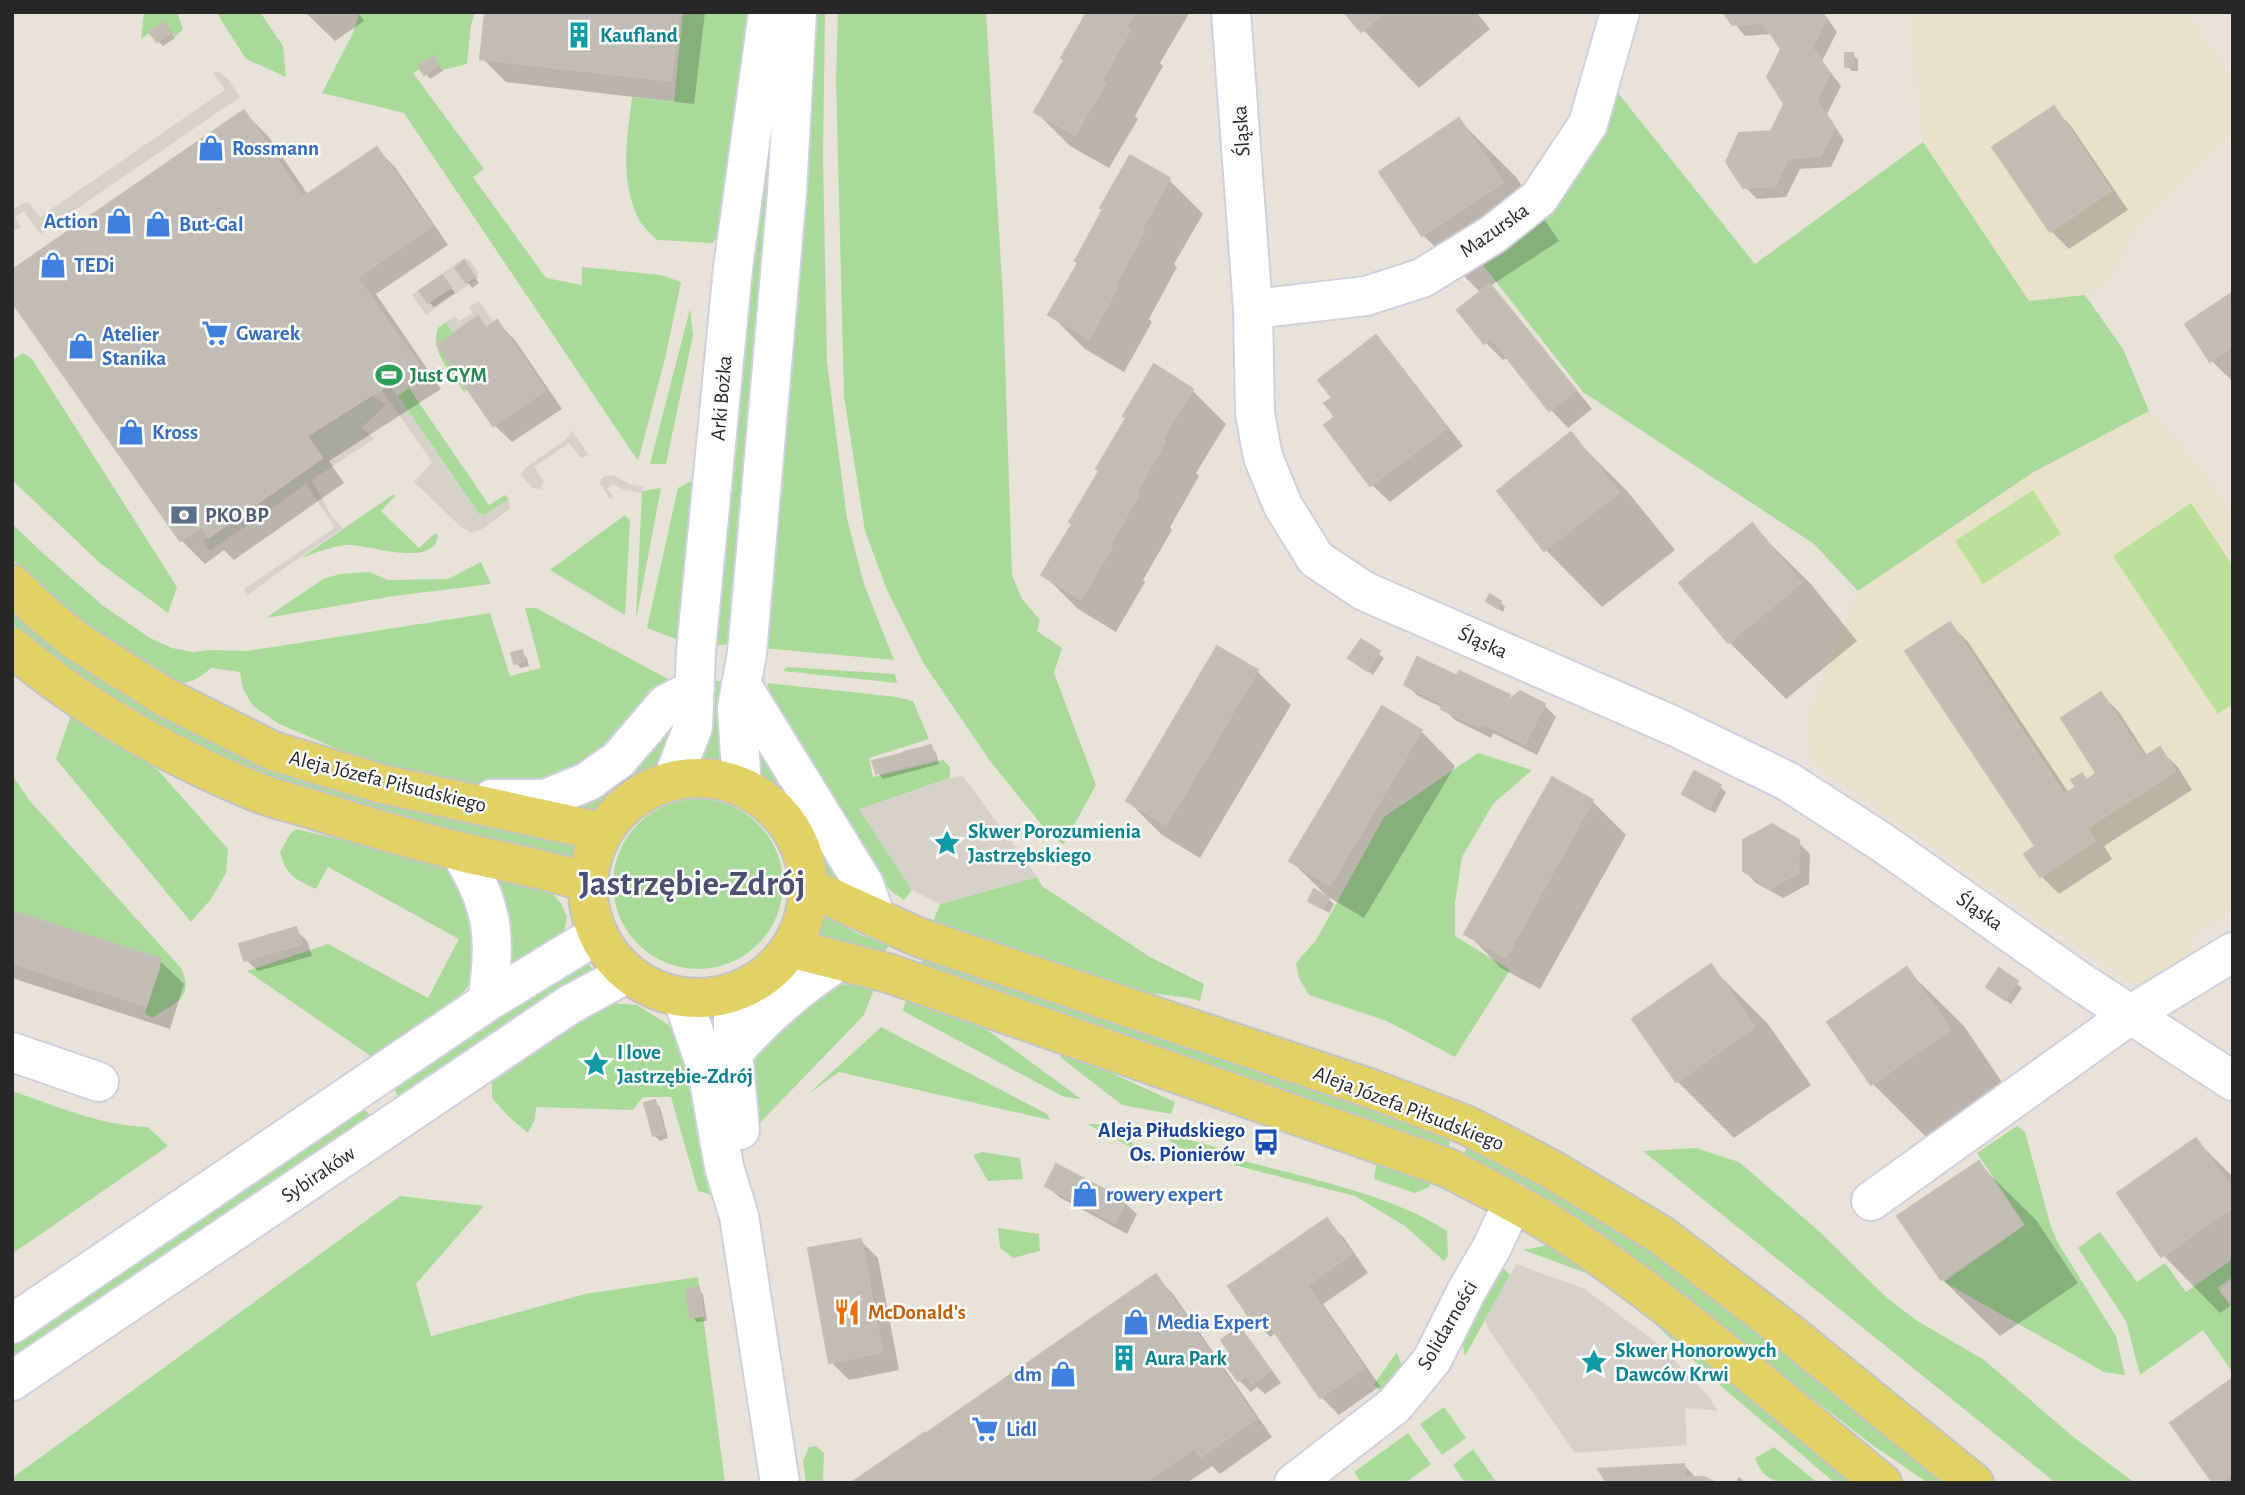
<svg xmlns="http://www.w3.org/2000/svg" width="2245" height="1495" viewBox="0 0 2245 1495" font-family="'Alegreya Sans',sans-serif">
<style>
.education{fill:#e9e2ca}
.green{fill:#aada9a}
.pitch{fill:#bae197}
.plaza{fill:#d5d2cb}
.shadow{fill:#0003}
.building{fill:#c0bdb6;stroke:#c3bfb3;stroke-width:2}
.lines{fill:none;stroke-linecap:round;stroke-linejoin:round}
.minor-casing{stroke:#cfd0df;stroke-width:42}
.major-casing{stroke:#c3c3c3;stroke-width:42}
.minor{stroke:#fff;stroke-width:38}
.major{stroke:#e2d165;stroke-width:38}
.labels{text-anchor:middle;stroke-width:5;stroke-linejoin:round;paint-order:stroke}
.culture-label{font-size:21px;font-weight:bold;fill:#0d838f;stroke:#fff;text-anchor:start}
.street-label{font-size:21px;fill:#272727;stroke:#fff}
.shop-label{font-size:21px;font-weight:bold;fill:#366cbe;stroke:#fff;text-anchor:start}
.leisure-label{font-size:21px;font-weight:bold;fill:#27864d;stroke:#fff;text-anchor:start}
.service-label{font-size:21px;font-weight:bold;fill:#4e5e75;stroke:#fff;text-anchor:start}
.transit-label{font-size:21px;font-weight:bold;fill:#164399;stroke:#fff;text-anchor:end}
.food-label{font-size:21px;font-weight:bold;fill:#c56008;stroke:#fff;text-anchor:start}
.town-label{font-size:35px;font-weight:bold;fill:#4c4f72;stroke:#fff}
</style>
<rect width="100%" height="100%" fill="#e8e3d9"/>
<path class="education" d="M1910,12H2185L2233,80V132L2133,232L2108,281L2085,295L2029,302L1923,142Z
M2149,411L2197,465L2233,516V908L2189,938L2187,957L2144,990L2037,919L1812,762L1807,720L1858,591L2032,473Z"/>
<path class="green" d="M144,12H177L183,29L175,37L164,22L141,39Z
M216,12H260L283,46L286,77L246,59Z
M360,12H475L471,25L467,64L442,70L435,60L413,73L484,169L473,177L546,278L582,285V267L661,275L681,282L665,359L638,461L404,113L322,93L352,35Z
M683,12H754L726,231L712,243L657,240C651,234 643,227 639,220C619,179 627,140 632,97L674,102Z
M785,12L730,644L714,646L752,250Z
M806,12H825L823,158L827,362L847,519L864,584L894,660L762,648Z
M838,12H986L1003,298L1012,575L1022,599L1040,620L1037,631L1062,648L1054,673L1096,785L1063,845L1045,829L990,761L924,664L887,590L865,531L844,396L836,79Z
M1614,88L1755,264L1923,142L2029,301L2085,295L2123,349L2149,411L2032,473L1858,591L1814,544L1583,392L1478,259Z
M690,309L693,335L666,464H650Z
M446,322L454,334L468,389L464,392C452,373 429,352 438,328Z
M23,353L32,359L177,587L168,613L100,563L12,480V360Z
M409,388L489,505L505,495L509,499L485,515L479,514L398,396Z
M693,480L679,640L647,628L678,488Z
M661,488L636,620L642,491Z
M394,494L395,496L381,511L419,548L435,533L438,535C435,569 371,545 349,545C332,546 317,552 301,558Z
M625,515L630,521L625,615L550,570Z
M12,524L45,555L102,605L150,638L172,648L193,652L210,650L247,651L490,613L510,676L541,668L525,608H536L668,679L651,711L578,775L523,793L399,775L279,724L253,706L243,689L240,672L211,668C200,678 191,683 175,684L94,633L12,559Z
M481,562L491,584L394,596L266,618L323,579L340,574L369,572L388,580L448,579Z
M12,602L128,695L583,842L577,869L546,852L309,793L240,769L166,731L58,664L12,623Z
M786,667L895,674L897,683L783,671Z
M711,681H727L731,768L690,763Z
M767,683L897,697L913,701L929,739L869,758L873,777L943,760L950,767V778L860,809L912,890L904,900L891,891L859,852L780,722Z
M679,707L663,765L651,775L627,787L592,817L560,804Z
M71,715L127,748L158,770L228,849L226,873L211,899L191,922L56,759Z
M764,738L860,899L816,872L813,849L801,819L762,775L750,741Z
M1478,753L1532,770L1493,804L1462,857L1455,903V936L1510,970L1455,1057L1387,1021L1309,995L1299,978L1296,963L1316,940L1384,817Z
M12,775L30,801L181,968C195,999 175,1002 152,1018L145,1013L161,966L12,919Z
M613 884a85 85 0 1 1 170 0a85 85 0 1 1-170 0Z
M296,829L441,864C467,890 472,897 476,934C477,942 481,953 480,961C474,1000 405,1038 375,1059L247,971L328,944L428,998L459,939L328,867L316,889C295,879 286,876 280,852L290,834Z
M487,875L545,886L561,903L567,917L564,932L505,983Z
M1037,877L1042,886L1150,957L1204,984L1200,1001L1190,998L1133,991L933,922L940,904Z
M815,909L860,935L890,944L882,956L806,937Z
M925,952L1352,1101L1450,1138L1448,1152L919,967Z
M583,958L593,969L401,1100L392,1086Z
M843,984L875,987L864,1015L755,1128L751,1065L768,1032L804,998Z
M906,999L986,1029L1081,1099L1064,1097L903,1011Z
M610,1003L637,1005L669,1025L682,1047L718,1197L698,1191L671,1097H643L633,1110L536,1107L535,1119L528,1133L508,1116L492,1098V1081L504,1070L587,1013Z
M881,1027L1047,1114L1050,1120L839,1072L808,1094Z
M1063,1051L1175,1102L1171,1114L1122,1105L1060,1057Z
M12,1091C56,1106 102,1126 148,1127L168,1146L12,1254Z
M363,1107L372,1118L12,1364V1342Z
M1087,1124H1113L1144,1154Z
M2017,1126L2025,1132L2051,1227L2058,1243L2116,1336L2125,1375L2104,1372L1944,1282L2025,1225L1977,1153Z
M1156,1130L1225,1150L1220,1162L1191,1157Z
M1470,1142L1645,1243L1949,1483H1928L1871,1444L1775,1369L1462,1157Z
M1696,1148L1739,1162L1821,1233L1887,1298L1916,1320L1984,1360L2071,1435L2135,1483H2056L1643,1151Z
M982,1152L1020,1158L1023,1179L988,1181L973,1155Z
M1233,1158C1298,1176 1392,1194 1447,1231L1448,1255L1444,1261L1405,1226L1355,1196L1234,1165Z
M1376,1165L1406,1169L1433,1178L1429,1187L1415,1193L1374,1179Z
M400,1196L484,1206L416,1284L431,1336L585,1294L698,1277L725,1483H12V1478Z
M998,1228L1039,1234L1040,1251L1013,1258L1000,1248Z
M2100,1232L2137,1282L2165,1263L2186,1292L2233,1259V1277L2217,1288L2233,1309V1373L2203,1330L2140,1375L2126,1321L2078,1248Z
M1544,1246L1561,1247L1616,1287L1859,1483H1835L1722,1387L1653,1322L1589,1274L1523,1250Z
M1504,1269L1510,1275L1465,1356L1462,1340L1496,1271Z
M1397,1352L1403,1370L1385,1399L1374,1384Z
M1444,1407L1466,1438L1442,1455L1420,1424Z
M1408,1433L1431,1464L1405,1483H1362L1354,1472Z
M816,1446L824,1453L823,1483H806L803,1461L809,1447Z
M1774,1447L1818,1483C1792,1483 1765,1489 1755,1458Z
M1473,1449L1497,1483H1465L1453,1465Z"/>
<path class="pitch" d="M2033,490L2061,534L1983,584L1955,541Z
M2191,503L2233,566V704L2218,714L2113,556Z"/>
<path class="plaza" d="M213,72H219L228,79L240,97L40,234L24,211L15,217L21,227L12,232V210L21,204L27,202L31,205L40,217L225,90Z
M464,258L469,260L478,272V278L426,315L412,295Z
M479,301L494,322L486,328L478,317L454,334L446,322L455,316L459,321L472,313L469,307Z
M389,384L479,514L485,515L509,499L510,508L507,511L484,528L472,533L461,527L414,482L432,462L381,389Z
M372,395L386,405L362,427L374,439L312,480L332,517L343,528L286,567L248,595L244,589L333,529L334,526L306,484L210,551L203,541L321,458L307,436Z
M571,430L589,455L581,458L569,443L534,467L544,482L540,489L532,488L521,475L525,468L564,441L569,436Z
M613,475L629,484L643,487L642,493L624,490L613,484L607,488L613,497L610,499L600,484L601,479L605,476Z
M963,776L1037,877L940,904L912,890L859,809L950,778Z
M1516,1264L1585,1289L1661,1346L1708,1396L1718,1411L1685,1408L1687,1445L1575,1453L1489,1330L1485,1320Z"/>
<path class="shadow" d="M305,12H358L364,21L335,41Z
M487,12H705L694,104L506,82L482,58Z
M1089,12H1190L1160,63L1163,66L1135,116L1138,119L1109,168L1070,146L1036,112L1066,60Z
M1346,12H1476L1490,29L1419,88Z
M1725,12H1823L1837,32L1822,61L1841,86L1827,114L1844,140L1831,167L1800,169L1786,197L1757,199L1745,187L1786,104L1783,49L1772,34L1745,36Z
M169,29L175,38L163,46L158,41Z
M1852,54L1858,60V71H1852L1847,66Z
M434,59L443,71L430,79L425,73Z
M2053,108L2071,126L2128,210L2069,249L2051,231Z
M244,112L268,136L309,196L377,149L395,167L448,245L376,294L441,389L329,461L344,483L234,560L224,550L205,564L181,540L12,299Z
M1459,120L1516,177L1559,241L1490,286L1507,304L1592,409L1568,428L1551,410L1508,357L1503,360L1486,343L1460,311L1481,293L1423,235Z
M1130,157L1169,180L1203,214L1174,264L1177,267L1149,319L1152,322L1124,372L1085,349L1051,315L1079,263Z
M457,268L469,269L479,283L472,288Z
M447,283L455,293L434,307L429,302Z
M2233,295V382L2211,360Z
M478,319L488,329L497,322L515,340L562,409L512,442L494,425Z
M1376,338L1388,349L1463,446L1390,502L1372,485L1337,417L1334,398Z
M1154,367L1192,390L1226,424L1196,473L1199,476L1170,527L1172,530L1143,580L1145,582L1116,632L1078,609L1044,575L1074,524Z
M1571,435L1628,492L1675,550L1602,607L1545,549Z
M1752,526L1810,583L1857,641L1786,699L1729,642Z
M1488,601L1500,602L1505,607L1503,612Z
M1950,624L1968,642L2069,793L2099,773L2101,694L2119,712L2148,757L2160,750L2178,767L2192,790L2104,846L2112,859L2059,894L2041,876L2037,847Z
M1361,641L1384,658L1373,675L1356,663Z
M521,652L527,658L529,666L521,668L515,663Z
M1257,671L1291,705L1200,858L1162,835L1128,801Z
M1460,673L1512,700L1520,693L1544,705L1556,717L1537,755L1493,733L1491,738L1455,720L1443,708L1418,696L1406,685L1458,678Z
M1421,731L1455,766L1364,918L1327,896L1291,861Z
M931,747L936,753L939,764L883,779L878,773L875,763Z
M1695,773L1720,787L1726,792L1715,813L1690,799L1684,794Z
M1592,801L1626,835L1540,989L1501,968L1467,933Z
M1798,842L1810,854L1809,884L1783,898L1756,883L1744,871Z
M1328,899L1334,904L1329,913L1310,900Z
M12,913L160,961L184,984L170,1029L12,978Z
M295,929L307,941L312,956L258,971L246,960Z
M1710,966L1768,1024L1811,1085L1734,1138L1677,1081Z
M1906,969L1964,1026L2006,1088L1930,1141L1873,1084Z
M2000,970L2022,988L2011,1004L1994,992Z
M654,1102L660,1107L668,1138L660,1141L654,1135Z
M2196,1140L2233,1177V1304L2220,1313L2163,1255Z
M1978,1163L2036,1220L2078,1283L2000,1336L1942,1279Z
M1047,1186L1125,1203L1137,1214L1127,1234L1059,1197Z
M1327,1220L1344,1238L1368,1273L1323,1304L1380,1386L1339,1415L1321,1397L1277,1332L1270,1337L1253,1319L1230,1287Z
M860,1240L878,1258L899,1370L849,1380L831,1362Z
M1155,1276L1173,1294L1272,1437L1220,1474L1212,1466L1187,1483H854L925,1436Z
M698,1289L703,1294L707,1321L697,1322L692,1317Z
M1239,1329L1251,1341L1281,1383L1265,1394L1257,1387L1251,1392L1239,1380L1232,1354Z
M2233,1380V1483H2215Z
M1684,1465L1697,1479L1601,1471Z
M1739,1477L1746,1483H1735Z"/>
<path class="building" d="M485,12H679L671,81L480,59Z
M1087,12H1136L1126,28L1130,30L1101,82L1105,84L1075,135L1034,112L1064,60L1061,58Z
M1344,12H1384L1361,32Z
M1723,12H1768L1763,23L1732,25Z
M1768,12H1821L1826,19L1812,48L1781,49L1763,23Z
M164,22L171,32L157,42L149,32Z
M1812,48L1830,73L1816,101L1784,104L1767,77L1781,49Z
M1845,53H1853L1854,66L1845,67Z
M434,56L439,65L424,75L418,66Z
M1816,101L1834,128L1820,156L1788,158L1771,131L1784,104Z
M2054,106L2111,191L2050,232L1992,147Z
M244,110L357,278L419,365L307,436L322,458L209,537L201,526L180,541L12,302V270Z
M1459,118L1503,183L1422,236L1379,172Z
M1771,131L1788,158L1775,186L1743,188L1726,162L1739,133Z
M377,147L432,226L357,278L303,197Z
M1130,155L1170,178L1141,230L1144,232L1115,284L1118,286L1089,339L1048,315L1078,263L1075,261L1103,209L1100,208Z
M464,261L475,277L466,283L455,268Z
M442,275L451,287L428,303L419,291Z
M1490,284L1576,390L1549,411L1491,338L1484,344L1457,310Z
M2233,292V346L2210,362L2185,324Z
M478,316L486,328L497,320L545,390L493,426L437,345Z
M1376,335L1400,367L1335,417L1324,403L1332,398L1318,380Z
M1154,364L1193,389L1162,439L1165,441L1136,493L1139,494L1110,545L1112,547L1081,599L1041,575L1072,524L1069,522L1099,471L1096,469L1126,418L1123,416Z
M1400,367L1447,428L1370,486L1324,425Z
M1571,432L1619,492L1544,551L1497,491Z
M1752,523L1801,583L1728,643L1679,583Z
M1490,594L1501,601L1497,608L1486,601Z
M1950,622L2095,841L2040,877L2024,854L2035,846L1905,651Z
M1361,639L1380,651L1367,671L1348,658Z
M1217,646L1258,670L1166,825L1126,801Z
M522,650L525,661L514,664L511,653Z
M1417,657L1457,676L1443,704L1404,685Z
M1459,671L1510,695L1494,729L1481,723L1479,727L1441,709Z
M1520,691L1545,704L1525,744L1494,729L1508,701Z
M2101,692L2144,757L2160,747L2175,771L2087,828L2065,794L2076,787L2071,780L2082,773L2087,780L2096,773L2061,718Z
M1382,706L1422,730L1330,885L1289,861Z
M931,745L935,759L908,766L904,752Z
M904,753L907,765L876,774L872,761Z
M1694,771L1721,785L1709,809L1682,794Z
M1552,777L1593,800L1506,957L1464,934Z
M1772,824L1799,840L1798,873L1770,888L1743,871V840Z
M1314,889L1329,898L1323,909L1308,901Z
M12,911L161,959L146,1006L12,963Z
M296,927L302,944L244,961L239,944Z
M1711,964L1755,1027L1676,1082L1632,1019Z
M1907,967L1950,1030L1871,1085L1827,1022Z
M1999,968L2018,981L2005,1000L1986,987Z
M655,1100L664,1133L653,1136L644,1103Z
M2196,1138L2233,1190V1207L2161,1257L2117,1193Z
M1979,1161L2022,1225L1941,1280L1897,1216Z
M1056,1164L1126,1201L1115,1223L1045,1186Z
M1327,1218L1352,1254L1307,1285L1364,1368L1320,1398L1261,1313L1251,1320L1228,1286Z
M861,1239L882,1352L829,1363L808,1248Z
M1156,1274L1256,1419L1201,1457L1194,1448L1143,1483H851L924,1433L925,1434Z
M2233,1282V1301L2231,1302L2222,1290Z
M699,1287L703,1316L690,1318L686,1289Z
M1240,1327L1270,1371L1252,1384L1246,1375L1238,1381L1222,1359L1230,1353L1221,1340Z
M2233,1378V1473L2219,1483H2213L2170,1423Z
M1684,1464L1685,1477H1704L1716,1483H1607L1598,1469Z"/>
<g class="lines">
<g class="minor-casing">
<path id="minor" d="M1231,12L1253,309L1255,414L1263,457L1283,506L1316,559L1364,591L1676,727L1787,781L1883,843L2079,981L2233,1081
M1253,309L1366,296L1422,278L1492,235L1539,198L1588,124L1620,12
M741,684L864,884L876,918
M672,781L693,727L696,651L733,268L768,12
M742,787L737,708L747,653L787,193L797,12
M492,799H545L587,782L618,760L666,704L695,689
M459,851C494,904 497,940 487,1002
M733,992V1053L740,1130
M682,997L707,1069L724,1167L739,1216L780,1483
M12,1052L99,1082
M733,1053C765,1016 797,988 839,961
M1871,1201L2130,1015L2233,952
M12,1324L487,1002L598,934
M12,1381L569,1005L628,973
M1294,1483L1395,1405L1432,1360L1466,1292L1492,1247L1513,1202"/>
</g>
<g class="major-casing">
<path id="major" d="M12,584L41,612L76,641L165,697L273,751L382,784L603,832
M12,647C84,709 171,757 259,793C277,800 296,804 315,810C362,825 410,839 458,851C501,862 546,868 588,883
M588 888a110 110 0 1 1 220 0a110 110 0 1 1-220 0Z
M808,887L918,937L1372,1089L1466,1125L1505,1145L1549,1168L1661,1235L1793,1336L1974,1483
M790,948L888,973L1448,1168C1485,1188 1524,1206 1560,1230C1674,1304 1776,1397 1882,1483"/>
</g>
<use href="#minor" class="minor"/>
<use href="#major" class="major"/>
</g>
<defs>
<g id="building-bare" transform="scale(2.1)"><path d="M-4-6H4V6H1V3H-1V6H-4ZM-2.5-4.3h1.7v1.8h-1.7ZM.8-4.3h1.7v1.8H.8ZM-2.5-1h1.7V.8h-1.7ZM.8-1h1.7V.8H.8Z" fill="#0f9aa8" stroke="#fff" stroke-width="2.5" paint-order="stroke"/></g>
<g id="shop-bare" transform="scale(2.1)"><path d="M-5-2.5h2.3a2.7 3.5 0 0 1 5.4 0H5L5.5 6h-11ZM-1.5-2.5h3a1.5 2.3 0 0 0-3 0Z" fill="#3f7fe0" stroke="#fff" stroke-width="2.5" paint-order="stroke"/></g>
<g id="supermarket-bare" transform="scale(2.1)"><path d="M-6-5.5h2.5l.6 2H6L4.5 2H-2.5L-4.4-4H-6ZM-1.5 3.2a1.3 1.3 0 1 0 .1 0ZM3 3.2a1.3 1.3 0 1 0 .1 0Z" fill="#3f7fe0" stroke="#fff" stroke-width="2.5" paint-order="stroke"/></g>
<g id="stadium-bare" transform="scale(2.1)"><path d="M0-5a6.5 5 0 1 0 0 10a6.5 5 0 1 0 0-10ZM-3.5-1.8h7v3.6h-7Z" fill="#2e9e5b" stroke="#fff" stroke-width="2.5" paint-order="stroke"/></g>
<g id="bank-bare" transform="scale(2.1)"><path d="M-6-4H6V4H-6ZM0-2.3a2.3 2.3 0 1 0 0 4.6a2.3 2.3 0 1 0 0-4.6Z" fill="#5c6f8a" stroke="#fff" stroke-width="2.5" paint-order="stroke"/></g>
<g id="sight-bare" transform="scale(2.1)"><path d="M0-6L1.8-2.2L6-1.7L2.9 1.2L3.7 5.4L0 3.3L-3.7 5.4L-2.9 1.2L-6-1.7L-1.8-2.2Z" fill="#0f9aa8" stroke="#fff" stroke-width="2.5" paint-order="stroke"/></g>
<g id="bus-bare" transform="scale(2.1)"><path d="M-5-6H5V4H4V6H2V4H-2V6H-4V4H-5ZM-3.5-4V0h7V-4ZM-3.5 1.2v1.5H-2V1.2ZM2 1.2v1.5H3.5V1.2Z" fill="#1a4fb4" stroke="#fff" stroke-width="2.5" paint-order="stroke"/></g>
<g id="restaurant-bare" transform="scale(2.1)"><path d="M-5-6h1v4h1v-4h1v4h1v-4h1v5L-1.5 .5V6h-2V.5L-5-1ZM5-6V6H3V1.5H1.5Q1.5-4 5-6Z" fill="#e8710a" stroke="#fff" stroke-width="2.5" paint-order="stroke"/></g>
</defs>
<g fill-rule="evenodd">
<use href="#building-bare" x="579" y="35"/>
<use href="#shop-bare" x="211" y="148"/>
<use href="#shop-bare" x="119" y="221"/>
<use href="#shop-bare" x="158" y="224"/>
<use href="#shop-bare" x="53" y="265"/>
<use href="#supermarket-bare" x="215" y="333"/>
<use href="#shop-bare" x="81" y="346"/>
<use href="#stadium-bare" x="389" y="375"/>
<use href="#shop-bare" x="131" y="432"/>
<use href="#bank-bare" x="184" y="515"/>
<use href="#sight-bare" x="947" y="843"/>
<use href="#sight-bare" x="596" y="1064"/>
<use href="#bus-bare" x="1266" y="1142"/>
<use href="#shop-bare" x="1085" y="1194"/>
<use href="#restaurant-bare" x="847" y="1312"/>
<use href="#shop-bare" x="1136" y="1322"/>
<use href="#building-bare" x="1124" y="1358"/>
<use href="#sight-bare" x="1594" y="1362"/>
<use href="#shop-bare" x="1063" y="1374"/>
<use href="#supermarket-bare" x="985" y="1429"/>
</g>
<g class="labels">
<g class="culture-label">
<text x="600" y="42">Kaufland</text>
<text x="968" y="838">Skwer Porozumienia<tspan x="968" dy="24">Jastrzębskiego</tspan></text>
<text x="617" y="1059">I love<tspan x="617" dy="24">Jastrzębie-Zdrój</tspan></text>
<text x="1615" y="1357">Skwer Honorowych<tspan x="1615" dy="24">Dawców Krwi</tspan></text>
<text x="1145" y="1365">Aura Park</text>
</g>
<g class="street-label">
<text transform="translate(1241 131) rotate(-94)" y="7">Śląska</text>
<text transform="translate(1494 230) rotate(-35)" y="7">Mazurska</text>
<text transform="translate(721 398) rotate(-85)" y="7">Arki Bożka</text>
<text transform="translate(1483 642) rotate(24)" y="7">Śląska</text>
<text transform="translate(388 781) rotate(14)" y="7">Aleja Józefa Piłsudskiego</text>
<text transform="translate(1980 911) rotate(35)" y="7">Śląska</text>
<text transform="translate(1409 1108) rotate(21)" y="7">Aleja Józefa Piłsudskiego</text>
<text transform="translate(318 1174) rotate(-34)" y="7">Sybiraków</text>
<text transform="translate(1447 1325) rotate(-60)" y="7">Solidarności</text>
</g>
<g class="shop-label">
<text x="232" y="155">Rossmann</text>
<text x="98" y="228" text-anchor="end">Action</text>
<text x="179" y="231">But-Gal</text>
<text x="74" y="272">TEDi</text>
<text x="236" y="340">Gwarek</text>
<text x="102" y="341">Atelier<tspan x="102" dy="24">Stanika</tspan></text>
<text x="152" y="439">Kross</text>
<text x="1106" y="1201">rowery expert</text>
<text x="1157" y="1329">Media Expert</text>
<text x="1042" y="1381" text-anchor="end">dm</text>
<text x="1006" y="1436">Lidl</text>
</g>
<g class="leisure-label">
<text x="410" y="382">Just GYM</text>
</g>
<g class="service-label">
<text x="205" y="522">PKO BP</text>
</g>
<g class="transit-label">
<text x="1245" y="1137">Aleja Piłudskiego<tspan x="1245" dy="24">Os. Pionierów</tspan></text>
</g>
<g class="food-label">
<text x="868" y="1319">McDonald's</text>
</g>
<g class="town-label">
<text x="692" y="895">Jastrzębie-Zdrój</text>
</g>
</g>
<rect width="2245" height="1495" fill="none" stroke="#272727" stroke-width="28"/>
</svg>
